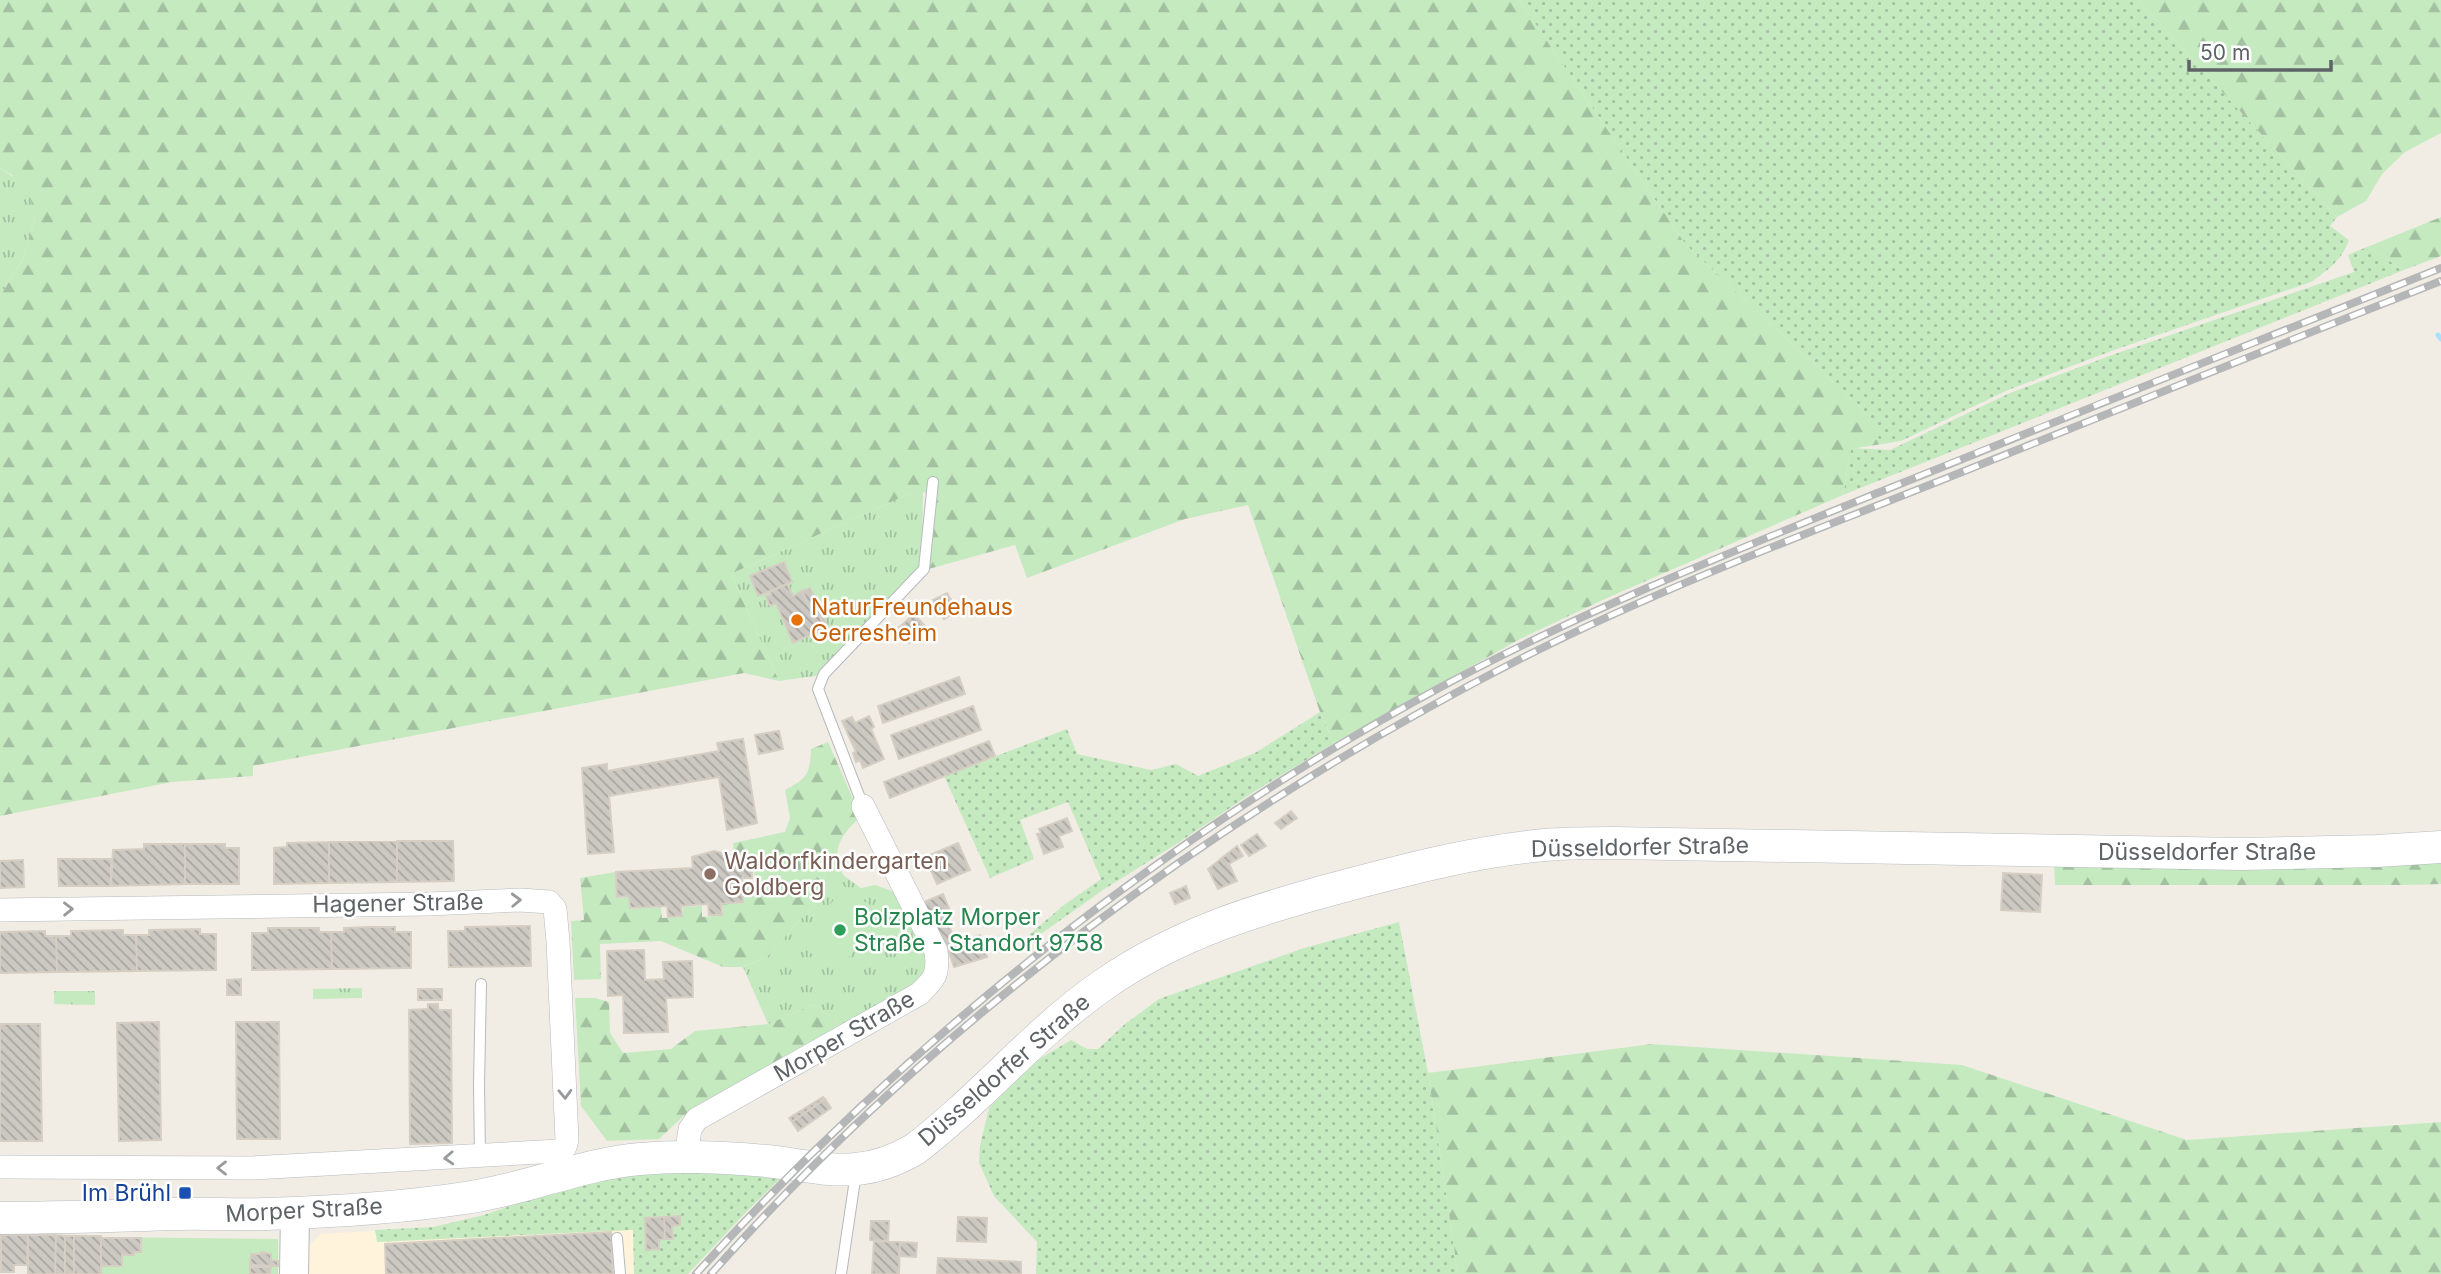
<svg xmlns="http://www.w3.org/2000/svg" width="2441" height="1274" viewBox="0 0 2441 1274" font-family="Inter,sans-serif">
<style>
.commercial{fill:#fff3dc}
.grass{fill:url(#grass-dots)}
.forest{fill:url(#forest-firs)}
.park{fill:url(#park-tufts)}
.garden{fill:#c5eac0}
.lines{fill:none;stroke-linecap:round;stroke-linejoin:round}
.stream{stroke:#a7e3ff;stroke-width:5}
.building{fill:url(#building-back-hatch);stroke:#d6cec3;stroke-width:2}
.service-casing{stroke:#b6b9bd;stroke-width:12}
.minor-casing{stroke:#b6b9bd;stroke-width:24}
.tertiary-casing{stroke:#b6b9bd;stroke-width:30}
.secondary-casing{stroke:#b7bbc0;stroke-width:33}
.service{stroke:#fff;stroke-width:10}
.minor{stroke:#fff;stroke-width:23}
.tertiary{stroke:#fff;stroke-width:28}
.secondary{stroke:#fff;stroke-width:32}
.rail-casing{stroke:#b5b6b7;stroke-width:8}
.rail{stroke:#fff;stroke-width:5;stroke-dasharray:16;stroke-linecap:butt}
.oneway{stroke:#969a9c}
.food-dot{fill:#e8710a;stroke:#fff;stroke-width:2.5}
.education-dot{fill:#8d6e63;stroke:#fff;stroke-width:2.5}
.leisure-dot{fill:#2e9e5b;stroke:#fff;stroke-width:2.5}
.transit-dot{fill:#1a4fb4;stroke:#fff;stroke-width:2.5}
.labels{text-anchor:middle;stroke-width:5;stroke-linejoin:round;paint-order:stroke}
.food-label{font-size:23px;fill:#c56008;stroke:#fff;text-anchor:start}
.street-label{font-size:23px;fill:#5d6367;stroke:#fff}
.education-label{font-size:23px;fill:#785e54;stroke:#fff;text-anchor:start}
.leisure-label{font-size:23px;fill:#27864d;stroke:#fff;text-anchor:start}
.transit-label{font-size:23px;fill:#164399;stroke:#fff;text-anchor:end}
</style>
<defs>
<pattern id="grass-dots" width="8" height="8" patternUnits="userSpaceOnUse" patternTransform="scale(1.75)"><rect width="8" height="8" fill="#c5eac0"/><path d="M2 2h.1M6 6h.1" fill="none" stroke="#a3c1a0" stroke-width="1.8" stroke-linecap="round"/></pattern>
<pattern id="forest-firs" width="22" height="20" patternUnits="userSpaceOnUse" patternTransform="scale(1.75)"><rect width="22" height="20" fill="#c5eac0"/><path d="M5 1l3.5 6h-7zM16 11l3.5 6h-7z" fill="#a3c1a0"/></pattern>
<pattern id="park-tufts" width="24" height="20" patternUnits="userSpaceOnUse" patternTransform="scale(1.75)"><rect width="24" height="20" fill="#c5eac0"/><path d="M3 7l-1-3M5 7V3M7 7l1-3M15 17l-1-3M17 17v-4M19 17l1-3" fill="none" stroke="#a3c1a0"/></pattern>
<pattern id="building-back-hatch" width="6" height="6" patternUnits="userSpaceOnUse" patternTransform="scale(1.75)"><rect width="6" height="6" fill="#ccc8c2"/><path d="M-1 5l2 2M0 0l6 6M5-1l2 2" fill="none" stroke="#a9a6a1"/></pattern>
</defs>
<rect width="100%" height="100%" fill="#f1ede5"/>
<path class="commercial" d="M749,1208L688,1274H307V1248L321,1234Z"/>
<path class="grass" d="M1519,0H2138L2337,217L2330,226L2349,240C2343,259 2327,271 2311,282L2114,350L2008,390L1901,441L1882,444L1862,409L1686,245Z
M2367,247L2404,270L1843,495L1851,448L1890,450L2010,393L2115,354L2354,272L2348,255Z
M1320,712L1334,743L1252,793L1178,843L1103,890L1031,941L1024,939L1064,905L1101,879L1068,802L1020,820L1034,859L990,878L944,776L1067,729L1077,754L1151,770L1176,764L1198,776L1255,753Z
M1399,922L1428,1073L1458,1274H1036L1037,1242L994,1196L979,1163L980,1145L989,1108L1036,1061L1071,1040L1087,1049H1098L1125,1024L1159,999L1304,948Z
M692,1166L781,1178L749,1209L688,1274H634L633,1230L377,1242L375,1230L433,1227L484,1215L573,1184Z"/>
<path class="forest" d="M0,0H1519L1686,245L1862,409L1882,444L1851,449L1843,495L1607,598L1520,639L1334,743L1320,712L1248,505L1185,519L1027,578L1015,545L925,570L928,493L916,491L731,574L779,681L744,673L253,766V776L172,782L0,816V296L23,259L35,219L12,175L0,168Z
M2138,0H2441V133L2405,152L2382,174L2366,201L2337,217Z
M2441,217V256L2404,270L2367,247Z
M828,742L858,810L859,818C846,831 837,840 837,859L825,872L819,899L767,957L743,967H723L661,941L600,944L601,979L574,980L571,921L584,920L580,878L615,872L617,898L629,897L630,909L661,907L662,918L683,917V907L702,906V917L723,915L722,904L744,903L743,885L755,883L753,863L750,861L734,862L733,843L785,832L790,818L785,790C807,778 810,775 811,749Z
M2441,861V884L2408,885H2055L2054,863Z
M575,998H595L609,1002L610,1033L623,1053L671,1049L695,1031L768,1024L812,1005L836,1020L840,1032L692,1108L659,1139L607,1141L581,1106Z
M1652,1044L1962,1065L2187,1140L2441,1122V1274H1458L1428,1073Z"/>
<path class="park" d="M0,168C10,174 26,185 30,197C33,205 30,211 35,219L23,259L0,296Z
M916,491H923L922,569L822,675L779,681L731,574Z
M837,859L843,875L861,888L875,885L898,893L929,959L922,980L840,1032L836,1020L812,1005L768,1024L743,967L767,957L819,899L825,872Z
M362,988V998L313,999V989Z
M54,991H95V1005L54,1004Z"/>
<path class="garden" d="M844,886L881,914L837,973L800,945Z
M101,1237L278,1239V1274H101Z"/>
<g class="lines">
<path class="stream" d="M2438,335L2441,339"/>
</g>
<path class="building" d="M784,562L792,582L758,596L750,576Z
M787,584L793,596L802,591L814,617L819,615L825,628L793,643L776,603L770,606L766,596L771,594L770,592Z
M810,588L828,627L825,628L819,615L814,617L802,591Z
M947,593L957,611L944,619L933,600Z
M914,614L926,627L919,633L922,637L917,641L914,638L909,643L896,630Z
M959,677L965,694L883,723L878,706Z
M973,706L981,730L899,759L891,735Z
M869,716L874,727L871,729L884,759L863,768L860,760L856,762L853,753L856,752L842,721L852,717L855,723Z
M779,731L783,749L759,754L755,735Z
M743,739L757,823L727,830L719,777L609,796L614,852L588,854L582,768L607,764V771L719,751L717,743Z
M989,741L995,756L890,798L884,782Z
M1291,811L1297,818L1281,829L1275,823Z
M1067,818L1072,831L1059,836L1063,847L1044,854L1037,834L1041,833L1039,829Z
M1257,834L1266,846L1249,856L1241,845Z
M397,841H453L454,881L397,882Z
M397,841V882L329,883V842Z
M329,842V883L274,884V848L287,847V843Z
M958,843L970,870L937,884L925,857Z
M144,844H185V884L111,886L113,850L144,849Z
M185,844H225V848H239V884H185Z
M1237,846L1243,856L1229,864L1237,881L1218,889L1208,869Z
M714,851L730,855V866L752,865V878H742L743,902L721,904L722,915H709L708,904L681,906L682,916L668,917L667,906L630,908L629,896L617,897L616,872L693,868L692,857Z
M58,859H111V886H59Z
M23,860L24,887L0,888V861Z
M2003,873L2042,875L2040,912L2001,910Z
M1186,886L1190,898L1175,904L1170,893Z
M943,894L951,913L945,916L956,943L943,947L924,902Z
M530,926L531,966L449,967L448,931H465V927Z
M371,927H395V932H411V968L332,969L331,932H344V928Z
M268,928H319V932H331L332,969L252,970V933H268Z
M200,929V934H216V970L137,971L136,935H149V930Z
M123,930V935H136L137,971L57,972L56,936H71V931Z
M45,931V936H56L57,972L0,973V932Z
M980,935L987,957L954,967L947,946Z
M644,950L645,980L664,979L663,962L692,961L693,997L666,998L668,1032L624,1033L623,995L608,996L607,951Z
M241,979V995H227V980Z
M418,989H442V1000H418Z
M428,1004H438V1010H451L452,1143L410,1144L409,1010L428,1009Z
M159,1022L161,1140L119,1141L117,1023Z
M236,1022H279L280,1139H237Z
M0,1024H40L42,1141H0Z
M823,1097L825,1099L792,1122L789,1118Z
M825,1099L831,1108L798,1131L792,1122Z
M680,1216V1225L672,1226L673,1239H665L664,1217Z
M664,1217L665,1239L659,1240V1249L646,1250L645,1218Z
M958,1217L987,1218L986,1242L957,1241Z
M871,1221H889L888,1241L870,1240Z
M611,1232L613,1274H386L385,1244Z
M1,1235H28L27,1265H14V1272H1Z
M28,1235H56L55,1274H28Z
M56,1235L65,1236V1274H55Z
M65,1236H74V1274H65Z
M74,1236H101V1274H74Z
M101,1238H141V1252H134V1255H122V1266H101Z
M874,1241L900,1242L899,1274H872Z
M900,1242L917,1243L916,1257L899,1256Z
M261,1252L271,1254V1260L278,1261V1266L250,1265L251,1254H261Z
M938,1258L1021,1262V1274H937Z
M250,1267H271L270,1274H250Z"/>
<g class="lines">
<g class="service-casing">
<path id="service" d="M863,806L818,689L824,674L924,569L933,482
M480,1156L479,1085L481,984
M617,1238L620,1274
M841,1274L856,1173"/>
</g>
<g class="minor-casing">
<path id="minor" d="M0,910L429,904L520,900L549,902L555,909L558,941L567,1140L565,1147L559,1151L252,1168L0,1167
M686,1157L690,1129L697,1119L919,994C935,979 939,974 936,951L863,806"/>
</g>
<g class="tertiary-casing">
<path id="tertiary" d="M294,1274L295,1213"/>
</g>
<g class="secondary-casing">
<path id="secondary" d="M0,1218C58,1218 116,1216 175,1214C205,1213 235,1215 265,1214C331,1212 399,1208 465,1198C525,1190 580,1164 640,1159C682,1155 725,1157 767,1161C826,1168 861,1181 915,1149C982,1098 1034,1033 1103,985C1177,933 1261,908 1348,885C1412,868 1478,851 1545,845C1568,843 1591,843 1614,843L2242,854L2377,851L2441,847"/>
</g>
<use href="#service" class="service"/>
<use href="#minor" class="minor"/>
<use href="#tertiary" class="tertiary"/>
<use href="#secondary" class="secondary"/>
<g class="rail-casing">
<path id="rail" d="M696,1274C906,1042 1165,836 1441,687C1582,611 1731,552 1880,492C2067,416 2254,343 2441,268
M711,1274C936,1021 1221,811 1522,658C1658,589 1801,536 1942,480C2108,414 2274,346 2441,281"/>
</g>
<use href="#rail" class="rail"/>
</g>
<defs><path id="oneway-chevron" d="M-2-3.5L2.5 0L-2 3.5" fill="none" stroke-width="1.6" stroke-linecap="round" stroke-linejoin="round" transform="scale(1.75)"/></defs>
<g class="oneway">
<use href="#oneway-chevron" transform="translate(516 900) rotate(-2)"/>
<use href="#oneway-chevron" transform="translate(68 909) rotate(-1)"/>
<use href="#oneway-chevron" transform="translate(565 1094) rotate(88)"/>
<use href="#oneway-chevron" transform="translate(449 1158) rotate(177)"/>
<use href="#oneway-chevron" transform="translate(222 1168) rotate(-180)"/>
</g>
<circle class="food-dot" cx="797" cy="620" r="7"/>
<circle class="education-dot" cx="710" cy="874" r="7"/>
<circle class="leisure-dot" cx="840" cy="930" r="7"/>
<rect class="transit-dot" x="178" y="1186" width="14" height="14" rx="3.5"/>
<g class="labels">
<g class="food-label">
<text x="811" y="615">NaturFreundehaus<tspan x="811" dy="26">Gerresheim</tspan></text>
</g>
<g class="street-label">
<text transform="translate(1640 847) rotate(-1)" y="8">Düsseldorfer Straße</text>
<text x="2207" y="860">Düsseldorfer Straße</text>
<text transform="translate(398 903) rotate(-1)" y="8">Hagener Straße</text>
<text transform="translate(844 1036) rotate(-30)" y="8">Morper Straße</text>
<text transform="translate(1004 1070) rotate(-41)" y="8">Düsseldorfer Straße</text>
<text transform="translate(304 1210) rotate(-3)" y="8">Morper Straße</text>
</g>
<g class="education-label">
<text x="724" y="869">Waldorfkindergarten<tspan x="724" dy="26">Goldberg</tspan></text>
</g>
<g class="leisure-label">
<text x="854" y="925">Bolzplatz Morper<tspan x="854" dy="26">Straße - Standort 9758</tspan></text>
</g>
<g class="transit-label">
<text x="171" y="1201">Im Brühl</text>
</g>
</g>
<path d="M2189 60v10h142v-10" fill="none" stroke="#5d6367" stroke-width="3.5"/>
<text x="2200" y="60" font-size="21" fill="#5d6367" stroke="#ffffff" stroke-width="5" paint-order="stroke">50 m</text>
</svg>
